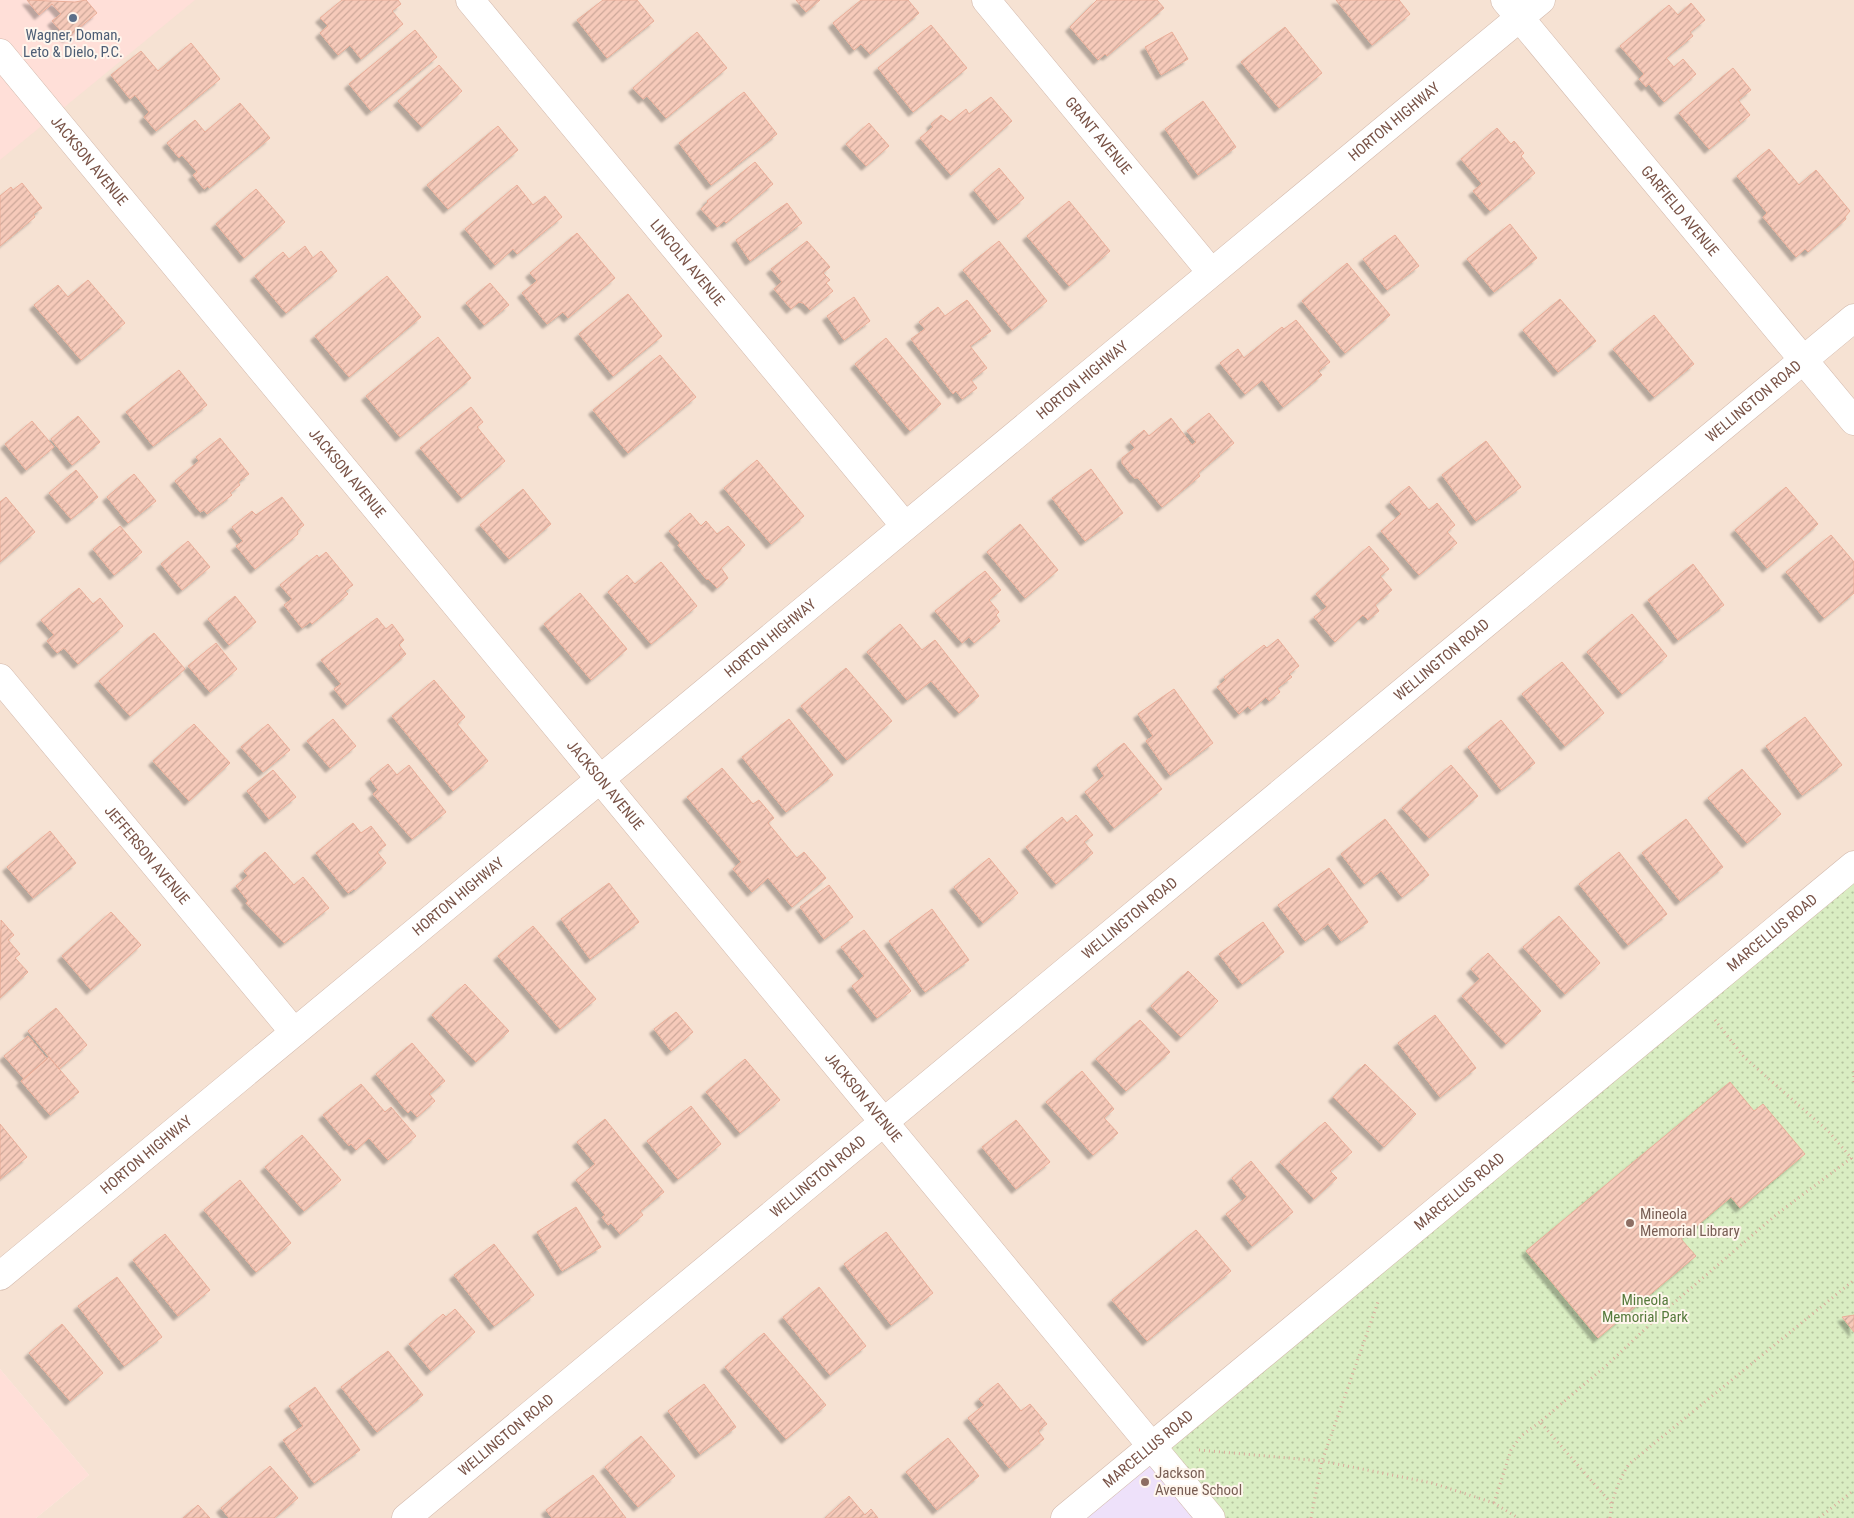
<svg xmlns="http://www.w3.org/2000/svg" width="1854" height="1518" viewBox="0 0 1854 1518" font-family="'Roboto Condensed',sans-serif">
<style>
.residential{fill:#f6e2d3}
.commercial{fill:#ffdfd8}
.education{fill:#eee1fa}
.green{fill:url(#green-dots)}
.building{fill:url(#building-hatch);stroke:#eaae99;filter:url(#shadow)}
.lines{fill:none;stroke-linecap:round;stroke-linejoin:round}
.minor-casing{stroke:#d3b9ac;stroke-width:29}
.path{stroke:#dbad9d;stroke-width:3;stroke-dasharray:1 4;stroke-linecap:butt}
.minor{stroke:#fff;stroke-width:28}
.service-dot{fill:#5c6f8a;stroke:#fff6ed;stroke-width:2}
.education-dot{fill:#8d6e63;stroke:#fff6ed;stroke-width:2}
.labels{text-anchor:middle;stroke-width:4;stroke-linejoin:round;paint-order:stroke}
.service-label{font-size:15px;fill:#4e5e75;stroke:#fff6ed}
.street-label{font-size:15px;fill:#795347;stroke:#fff6ed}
.education-label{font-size:15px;fill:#785e54;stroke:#fff6ed;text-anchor:start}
.park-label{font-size:15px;fill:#567a3c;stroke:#fff6ed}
</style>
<defs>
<pattern id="green-dots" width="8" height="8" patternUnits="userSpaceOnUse" patternTransform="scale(1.25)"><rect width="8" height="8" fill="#d9edc2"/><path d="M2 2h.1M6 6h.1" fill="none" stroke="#b5c39f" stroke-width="1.8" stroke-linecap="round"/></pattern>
<pattern id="building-hatch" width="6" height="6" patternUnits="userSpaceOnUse" patternTransform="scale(1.25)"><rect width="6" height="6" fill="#f6caba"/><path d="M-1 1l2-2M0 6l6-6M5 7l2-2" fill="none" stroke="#cca799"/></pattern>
<filter id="shadow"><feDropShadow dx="-4.5" dy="4.5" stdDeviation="1" flood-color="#0004"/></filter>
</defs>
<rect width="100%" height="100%" fill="#fef1e5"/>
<path class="residential" d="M0,0H1854V855L1066,1518H36L89,1475L0,1369Z"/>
<path class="commercial" d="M0,0H195L0,160Z
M0,1369L89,1475L36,1518H0Z"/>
<path class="education" d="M1151,1446L1211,1518H1066Z"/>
<path class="green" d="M1854,865V1518H1211L1151,1446Z"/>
<path class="building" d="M27,0L75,2L86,0L97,13L67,38L52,21L61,14L52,4L39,15Z
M342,0H398L401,4L392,11L403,24L361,59L350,45L338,55L320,33L328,26L320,18Z
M603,0H637L654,21L607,58L577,20Z
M796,0H820L806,12Z
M861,0H908L919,13L870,54L861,44L854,50L833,23Z
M1097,0H1157L1164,8L1107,56L1105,54L1098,60L1070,27Z
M1336,0H1399L1410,14L1372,45Z
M1691,3L1705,20L1690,32L1693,36L1666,58L1674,67L1683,59L1696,74L1664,102L1649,84L1646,87L1639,79L1644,74L1620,46L1669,5L1678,15Z
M931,25L967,68L913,112L878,68Z
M1285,27L1322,73L1279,108L1241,62Z
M415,30L437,57L371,111L349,84Z
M697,32L727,68L666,118L647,96L643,99L633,88Z
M1172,32L1188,59L1161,75L1145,47Z
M191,43L220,79L156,131L144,117L149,112L135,95L130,99L111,75L141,51L158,71Z
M439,65L462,91L422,127L398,101Z
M1733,68L1751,90L1738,100L1750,115L1709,149L1679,113Z
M744,92L777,134L711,185L679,143Z
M991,97L1012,121L951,175L920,138L933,127L931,124L941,115L950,122L966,109L969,114Z
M1203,101L1236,147L1198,175L1165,129Z
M240,103L270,138L209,188L208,186L204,189L193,175L197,172L182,155L179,158L167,143L195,120L205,132Z
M869,123L889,146L866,166L846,144Z
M498,126L518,150L448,209L427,185Z
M1497,128L1511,144L1514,141L1524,153L1521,156L1535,173L1490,211L1473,191L1482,184L1461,159Z
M1769,149L1799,185L1816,170L1850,211L1845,217L1846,219L1808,252L1805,249L1796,257L1763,217L1767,213L1737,176Z
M755,162L773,184L726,223L724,221L717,227L701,209L708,202L707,201Z
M999,168L1024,198L998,220L974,190Z
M22,183L42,208L33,214L35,217L0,246V196L11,187L13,190Z
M517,185L533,205L545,196L562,217L517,254L513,249L495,265L465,229Z
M256,189L285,222L244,258L216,224Z
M1069,201L1110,251L1069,286L1027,236Z
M787,203L802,223L750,261L736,240Z
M1510,224L1537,258L1494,292L1467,259Z
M577,233L615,278L568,318L563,312L547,324L522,293L537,281L530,273Z
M1395,235L1419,266L1387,290L1363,259Z
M807,241L830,267L823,273L830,280L826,283L833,291L810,310L803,303L799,302L791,309L774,289L782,282L771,269Z
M999,241L1047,301L1012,330L963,270Z
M305,246L313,258L321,251L337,271L286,313L255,276L283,252L289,259Z
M1347,263L1390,315L1345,353L1302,301Z
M387,276L421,317L349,377L315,336Z
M88,280L125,323L81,360L34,305L58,285L68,297Z
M490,283L509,305L484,325L466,303Z
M628,294L662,336L613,376L579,334Z
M854,297L870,321L844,340L827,316Z
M1560,299L1596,341L1558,372L1523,330Z
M967,300L991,331L970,346L987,368L971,380L977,388L962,399L956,391L953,394L911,339L925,329L919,322L938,307L945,316Z
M1654,315L1694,364L1654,397L1613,349Z
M1296,320L1330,362L1318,371L1322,375L1283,407L1262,380L1245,394L1220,363L1238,349L1244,358L1282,327L1284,329Z
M438,337L471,378L400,437L366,396Z
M886,338L941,404L910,431L855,364Z
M660,355L696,397L628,453L593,410Z
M179,370L207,405L153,446L126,412Z
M471,407L483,422L477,427L505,461L462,498L420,448Z
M1209,413L1234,443L1198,473L1200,476L1162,507L1138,478H1134L1122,463V458L1135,448L1130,442L1144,430L1149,436L1171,418L1192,445L1196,442L1187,431Z
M78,416L100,442L72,465L51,439Z
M32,421L54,447L26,470L5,444Z
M220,438L249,474L238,482L240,485L230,493L232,495L207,514L204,510L200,512L175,481L199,461L196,457Z
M1486,441L1521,487L1476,521L1442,475Z
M757,460L804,516L771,544L724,488Z
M1091,469L1123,513L1085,541L1052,498Z
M76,470L98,497L71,519L49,493Z
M134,474L156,501L128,523L107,497Z
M1409,486L1429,510L1437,503L1455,525L1447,532L1457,543L1419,575L1381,531L1401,514L1390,502Z
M1786,487L1818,524L1767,568L1735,530Z
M523,489L551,524L509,559L480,525Z
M6,497L35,532L0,562V502Z
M282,497L304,525L297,531L298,534L255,569L236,546L243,541L232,527L252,511L256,515Z
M690,513L701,526L706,521L717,534L728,526L745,545L721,568L728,578L717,588L708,579L707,580L678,545L680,543L669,531Z
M1020,524L1058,570L1025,598L987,552Z
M120,526L142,552L114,575L93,549Z
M1831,535L1854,562V593L1824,618L1786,572Z
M188,541L210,567L182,590L161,564Z
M1369,546L1389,569L1380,576L1392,590L1375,605L1379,611L1368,620L1363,615L1335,642L1314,617L1327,607L1316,594Z
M326,552L353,585L345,591L348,594L312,624L310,622L302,628L284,605L292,599L280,585L317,555L319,558Z
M661,562L697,606L651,644L608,592L627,575L635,584Z
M1693,564L1724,605L1678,640L1648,600Z
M985,571L1001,590L989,600L999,612L996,615L1000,621L974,643L969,637L962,643L935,611Z
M79,588L93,604L100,598L123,626L78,664L64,648L57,653L47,641L54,635L41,620Z
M580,593L627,649L591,680L544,624Z
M235,596L256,622L229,645L208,619Z
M1632,614L1667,656L1622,694L1587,652Z
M377,618L386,629L392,624L404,640L399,645L406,654L347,705L334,689L341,684L321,660Z
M900,624L922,650L935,640L979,696L959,713L931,681L907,700L867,652Z
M154,633L185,669L130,716L99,681Z
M1278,639L1299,666L1289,674L1292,677L1277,688L1280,692L1269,701L1266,697L1251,710L1248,706L1239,714L1217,687L1226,680L1224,677L1264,645L1267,648Z
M216,643L237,669L210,692L188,666Z
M1562,662L1604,713L1565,746L1522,694Z
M846,668L892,721L847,760L801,706Z
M434,680L465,717L457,724L488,761L453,791L392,716Z
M1174,689L1213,743L1170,775L1146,741L1153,736L1138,714Z
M1805,717L1842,765L1802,795L1766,746Z
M333,719L356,746L330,768L307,741Z
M789,719L833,775L786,812L742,757Z
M1501,720L1535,763L1501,790L1468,747Z
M194,724L230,763L189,801L153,761Z
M268,724L290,750L263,772L241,747Z
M1124,743L1162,789L1114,828L1085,792L1104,776L1097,765Z
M388,764L397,775L409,765L446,812L412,839L373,794L378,790L370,779Z
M1451,765L1478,796L1429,838L1402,808Z
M722,768L753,804L759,800L774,818L768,823L797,858L804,852L826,878L792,907L768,878L752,892L733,869L741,862L687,797Z
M1742,769L1781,814L1747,843L1708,798Z
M273,770L296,797L269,819L247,791Z
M1076,815L1093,835L1084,842L1093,853L1056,884L1026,847L1062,817L1067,823Z
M1385,819L1429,875L1402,897L1381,871L1364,884L1341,854Z
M1686,819L1723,867L1680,901L1642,853Z
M353,823L361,833L371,826L386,845L377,852L386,863L355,890L354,889L348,893L316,853Z
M50,831L76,863L33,898L7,867Z
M265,852L294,885L303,877L329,908L284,943L246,903L248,901L236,886L248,876L244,871Z
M1619,852L1667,914L1628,945L1579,884Z
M989,858L1018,893L983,923L954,887Z
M1329,868L1368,922L1341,941L1328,924L1305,941L1278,905Z
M609,883L639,922L590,959L561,919Z
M829,885L853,917L824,939L800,907Z
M932,909L969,960L925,992L889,941Z
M111,912L141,945L91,990L62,956Z
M1559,916L1600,963L1565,994L1523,947Z
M1,920L14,935L8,940L20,954L15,958L28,972L0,998Z
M1263,922L1284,952L1242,984L1219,954Z
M533,926L596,999L560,1029L498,956Z
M864,930L911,991L877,1018L852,986L864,976L841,947Z
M1488,953L1541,1011L1506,1044L1462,996L1480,979L1471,969Z
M1188,971L1218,1001L1181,1037L1151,1006Z
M465,984L509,1031L476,1062L432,1015Z
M56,1008L87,1045L59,1069L28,1031Z
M676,1012L693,1032L671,1051L654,1029Z
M1435,1015L1476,1068L1440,1097L1398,1043Z
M1140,1020L1170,1052L1126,1091L1096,1059Z
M28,1036L47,1059L24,1079L4,1056Z
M412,1043L445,1081L429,1094L435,1101L417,1117L411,1110L408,1113L376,1074Z
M49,1057L79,1092L50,1115L21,1081Z
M745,1059L780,1100L740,1133L706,1092Z
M1365,1064L1416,1114L1384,1147L1333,1097Z
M1082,1071L1114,1109L1104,1118L1118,1133L1093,1155L1046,1102Z
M1730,1082L1754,1111L1763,1104L1805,1154L1740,1208L1731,1197L1681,1239L1696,1256L1598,1338L1526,1251Z
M361,1084L385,1112L391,1107L416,1136L388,1160L369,1138L356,1150L351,1144L349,1146L323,1115Z
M691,1106L721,1144L678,1179L647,1141Z
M605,1119L664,1192L640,1211L643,1215L620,1234L611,1223L608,1225L602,1217L605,1215L576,1180L595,1164L577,1142Z
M1016,1120L1050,1162L1016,1189L982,1147Z
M1325,1122L1352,1152L1330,1171L1337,1178L1314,1199L1280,1162Z
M0,1124L27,1157L0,1179Z
M302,1135L341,1180L304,1211L265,1167Z
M1251,1161L1293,1212L1252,1246L1226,1214L1247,1197L1232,1178Z
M240,1180L291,1243L256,1272L204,1210Z
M576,1207L601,1247L562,1271L537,1232Z
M1196,1230L1231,1271L1147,1341L1112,1300Z
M886,1232L933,1293L891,1325L844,1264Z
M165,1234L210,1290L178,1316L133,1260Z
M494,1244L534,1295L494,1326L454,1275Z
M117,1277L162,1337L124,1366L78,1306Z
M819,1287L866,1346L830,1375L783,1317Z
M455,1309L475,1332L431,1371L409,1344L443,1314L446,1317Z
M1854,1315V1332L1842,1317Z
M62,1324L103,1373L70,1401L29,1353Z
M764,1333L826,1405L786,1439L725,1367Z
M388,1351L423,1395L377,1432L341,1387Z
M998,1383L1021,1411L1030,1404L1047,1424L1038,1431L1044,1439L1009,1468L968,1418L984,1405L979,1399Z
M704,1384L736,1427L700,1454L668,1411Z
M315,1387L360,1450L314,1483L283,1440L303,1426L289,1406Z
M641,1436L675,1476L638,1507L605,1467Z
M948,1438L979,1476L937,1510L906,1472Z
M270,1466L298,1498L274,1518H229L221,1508Z
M593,1475L626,1518H552L546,1510Z
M849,1496L865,1515L871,1509L878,1518H825Z
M198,1505L210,1518H183Z"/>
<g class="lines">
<g class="minor-casing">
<g id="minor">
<path id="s1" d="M470,0L905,526"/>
<path id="s2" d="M986,0L1211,272"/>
<path id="s3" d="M1505,0L1854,421"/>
<path id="s4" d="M0,53L1211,1518"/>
<path id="s5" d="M0,678L294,1032"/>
<path id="s6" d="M0,1276L1541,0"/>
<path id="s7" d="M406,1518L1854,318"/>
<path id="s8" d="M1065,1518L1854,865"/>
</g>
</g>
<path class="path" d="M1715,1020L1744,1057L1828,1131L1854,1161
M1854,1071V1082
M1199,1450L1322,1461L1432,1483L1494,1503L1518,1518
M1494,1503L1511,1450L1521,1436L1540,1422
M1611,1503L1540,1422L1607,1365L1661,1314L1777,1214L1854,1156
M1311,1518L1322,1461L1378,1302
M1610,1518C1612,1497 1618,1482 1629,1464L1854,1280
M1819,1518L1854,1490"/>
<use href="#minor" class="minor"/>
</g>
<circle class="service-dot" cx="73" cy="18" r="5"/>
<g class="education-dot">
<circle cx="1630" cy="1223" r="5"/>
<circle cx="1145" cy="1482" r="5"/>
</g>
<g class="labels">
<g class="service-label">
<text x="73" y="40">Wagner, Doman,<tspan x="73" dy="17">Leto &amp; Dielo, P.C.</tspan></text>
</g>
<g class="street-label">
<text dy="5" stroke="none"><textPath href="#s6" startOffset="1810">HORTON HIGHWAY</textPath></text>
<text dy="5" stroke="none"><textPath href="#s2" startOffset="176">GRANT AVENUE</textPath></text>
<text dy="5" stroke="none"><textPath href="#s4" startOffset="140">JACKSON AVENUE</textPath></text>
<text dy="5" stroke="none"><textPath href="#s3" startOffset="274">GARFIELD AVENUE</textPath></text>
<text dy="5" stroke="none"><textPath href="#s1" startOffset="341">LINCOLN AVENUE</textPath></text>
<text dy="5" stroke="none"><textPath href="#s6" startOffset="1405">HORTON HIGHWAY</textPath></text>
<text dy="5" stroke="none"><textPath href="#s7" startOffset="1750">WELLINGTON ROAD</textPath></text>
<text dy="5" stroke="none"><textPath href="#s4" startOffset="545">JACKSON AVENUE</textPath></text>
<text dy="5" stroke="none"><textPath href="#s6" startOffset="1000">HORTON HIGHWAY</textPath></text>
<text dy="5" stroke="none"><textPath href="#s7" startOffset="1345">WELLINGTON ROAD</textPath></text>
<text dy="5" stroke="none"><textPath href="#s4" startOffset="950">JACKSON AVENUE</textPath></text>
<text dy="5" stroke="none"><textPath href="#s5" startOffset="230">JEFFERSON AVENUE</textPath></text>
<text dy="5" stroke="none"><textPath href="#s6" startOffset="595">HORTON HIGHWAY</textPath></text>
<text dy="5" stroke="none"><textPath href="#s7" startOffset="940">WELLINGTON ROAD</textPath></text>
<text dy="5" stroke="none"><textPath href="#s8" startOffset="918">MARCELLUS ROAD</textPath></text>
<text dy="5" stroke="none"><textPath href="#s4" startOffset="1355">JACKSON AVENUE</textPath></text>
<text dy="5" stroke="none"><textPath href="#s6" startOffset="190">HORTON HIGHWAY</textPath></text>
<text dy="5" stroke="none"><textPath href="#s7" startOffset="535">WELLINGTON ROAD</textPath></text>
<text dy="5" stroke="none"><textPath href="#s8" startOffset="512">MARCELLUS ROAD</textPath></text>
<text dy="5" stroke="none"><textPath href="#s7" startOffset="130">WELLINGTON ROAD</textPath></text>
<text dy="5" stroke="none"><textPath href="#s8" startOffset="108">MARCELLUS ROAD</textPath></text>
</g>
<g class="education-label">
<text x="1640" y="1219">Mineola<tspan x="1640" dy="17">Memorial Library</tspan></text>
<text x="1155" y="1478">Jackson<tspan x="1155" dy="17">Avenue School</tspan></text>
</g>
<g class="park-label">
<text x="1645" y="1305">Mineola<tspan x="1645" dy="17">Memorial Park</tspan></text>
</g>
</g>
</svg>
